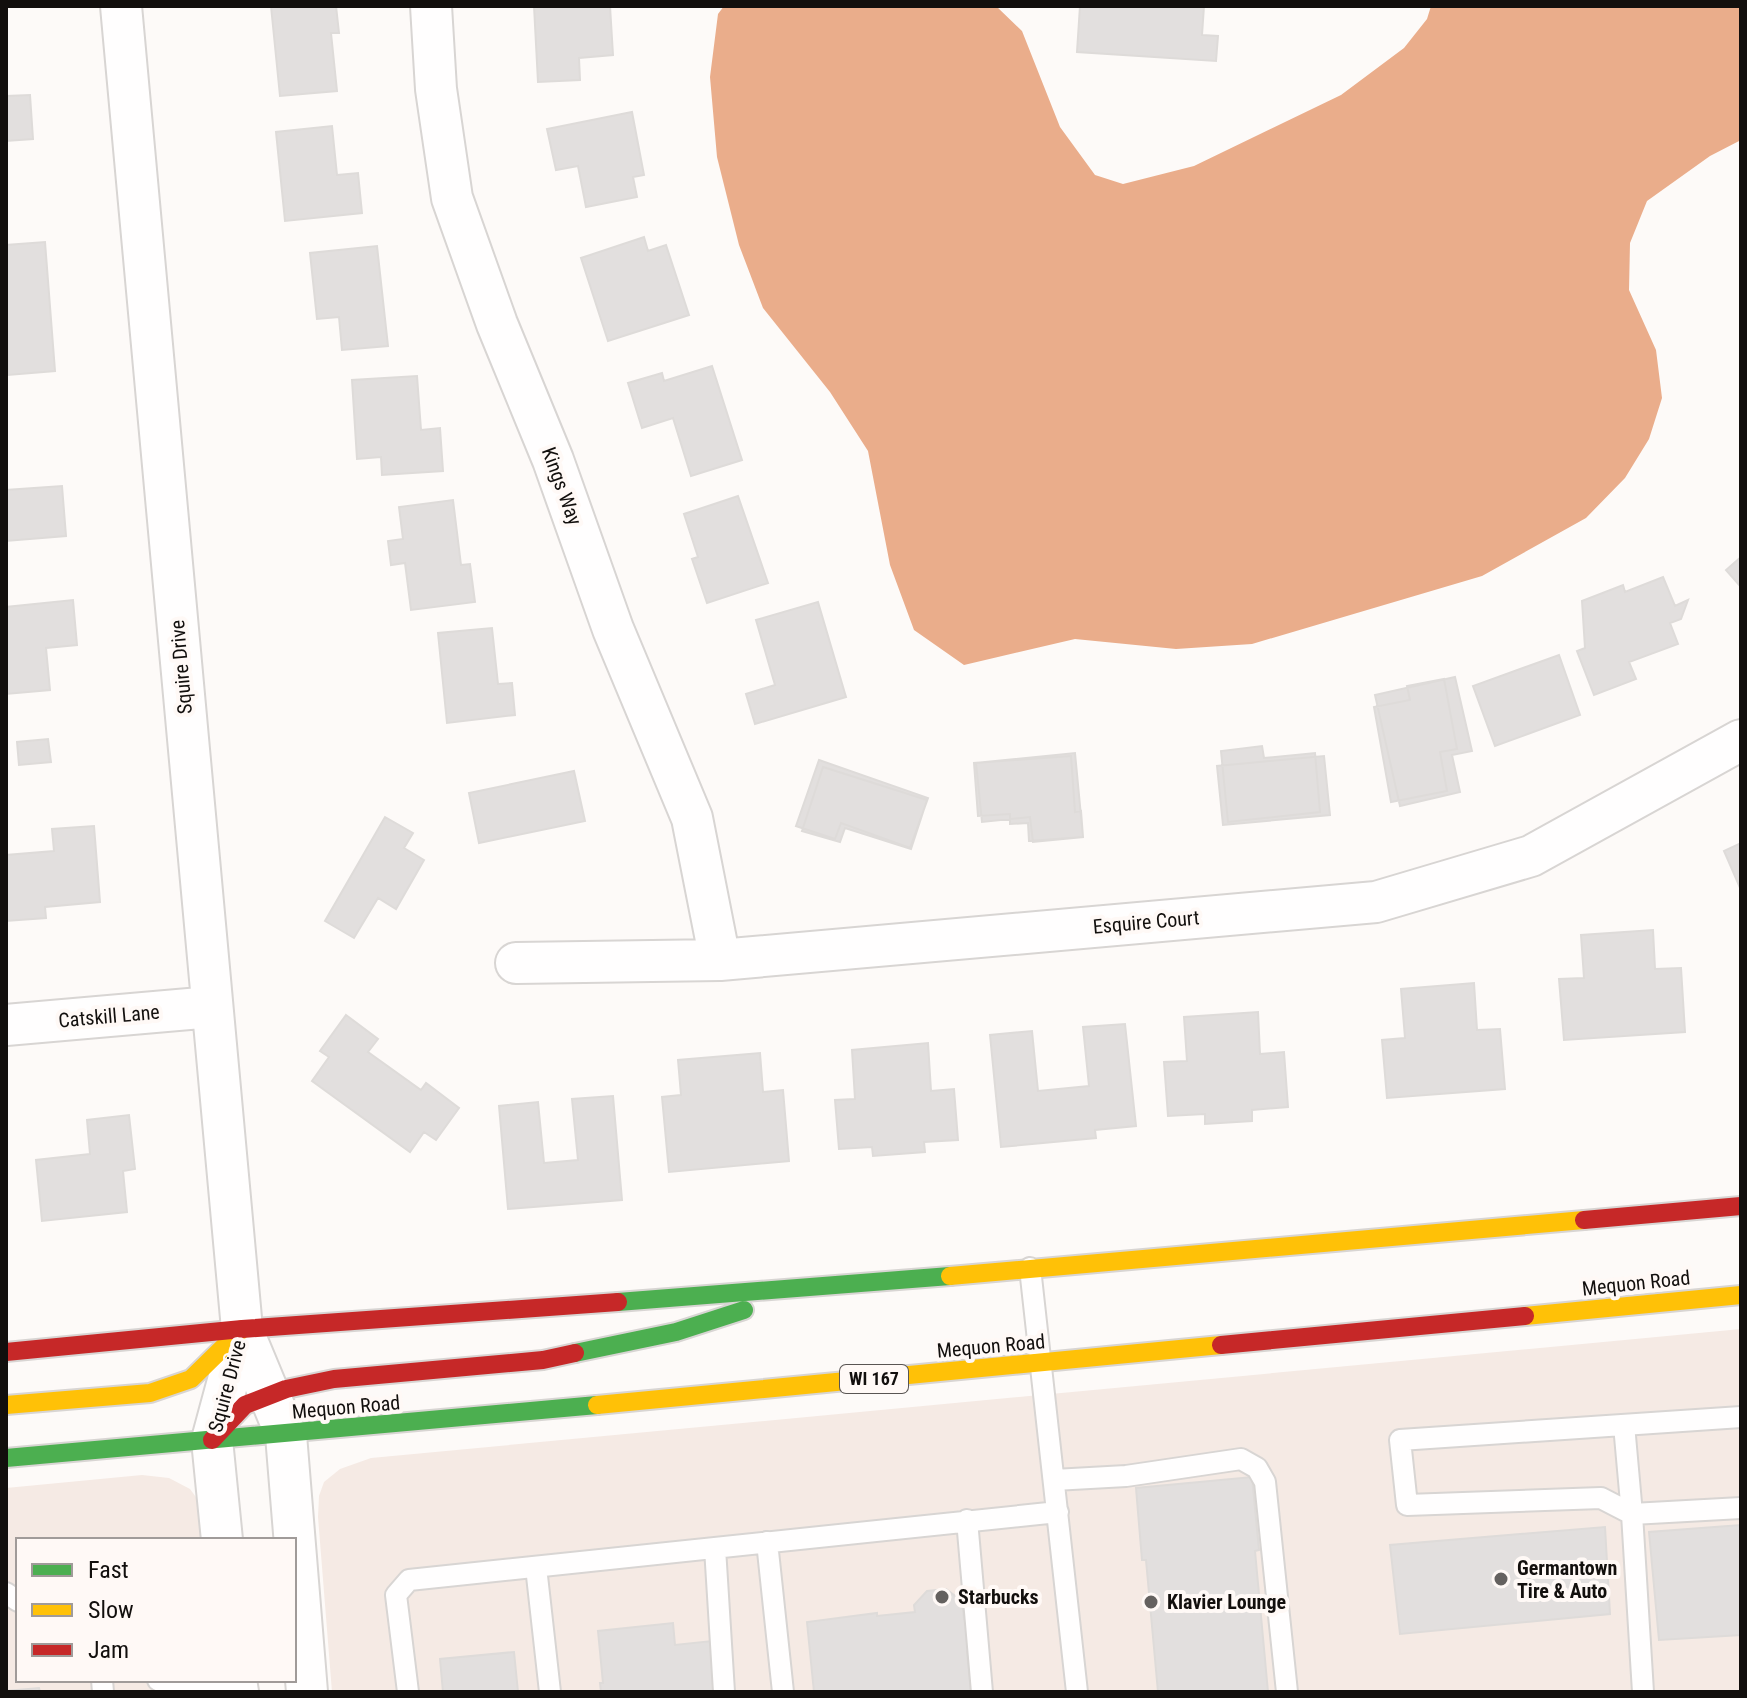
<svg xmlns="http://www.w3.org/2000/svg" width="1747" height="1698" viewBox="0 0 1747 1698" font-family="'Roboto Condensed',sans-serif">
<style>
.built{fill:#f5eae4}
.water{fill:#eaad8b}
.building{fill:#e2dfde;stroke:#dedbd9;stroke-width:2}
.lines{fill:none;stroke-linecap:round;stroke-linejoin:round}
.lane-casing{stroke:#d8d5d3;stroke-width:24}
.street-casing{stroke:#d8d5d3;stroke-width:44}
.fast-casing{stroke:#d8d5d3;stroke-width:22}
.slow-casing{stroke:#d8d5d3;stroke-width:22}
.jam-casing{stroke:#d8d5d3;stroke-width:22}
.lane{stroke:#fffefe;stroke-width:20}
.street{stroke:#fffefe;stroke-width:40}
.fast{stroke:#4caf50;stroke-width:18}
.slow{stroke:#ffc107;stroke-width:18}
.jam{stroke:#c62828;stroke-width:18}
.poi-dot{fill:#64615f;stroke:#fff9f6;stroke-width:3}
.labels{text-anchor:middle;stroke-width:8;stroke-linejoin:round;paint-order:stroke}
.shield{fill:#fff9f6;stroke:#595553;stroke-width:2}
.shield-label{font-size:18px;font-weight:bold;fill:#120f0d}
.street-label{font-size:20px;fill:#120f0d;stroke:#fff9f6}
.poi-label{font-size:20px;font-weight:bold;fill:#120f0d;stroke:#fff9f6;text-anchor:start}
</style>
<rect width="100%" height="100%" fill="#fdfaf8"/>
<path class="built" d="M1741,1329V1692H332L318,1517L319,1496L324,1482L340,1469L371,1458Z
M142,1475L169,1478L190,1489L201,1504L207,1540H18V1680H223L225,1692H6V1488Z"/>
<path class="water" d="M724,6H996L1022,31L1060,127L1095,175L1123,184L1194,166L1341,95L1404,48L1427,19L1431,6H1741V140L1710,156L1647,201L1630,243L1629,290L1656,350L1662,398L1649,439L1625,478L1586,518L1482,576L1252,644L1176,649L1075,639L964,665L914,630L890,565L868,451L830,392L763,308L739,245L717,157L710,77L718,14Z"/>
<path class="building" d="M271,6H336L339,33H331L337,91L280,96Z
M534,6H610L613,55L579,58L580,80L538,82Z
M1080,6H1204L1202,35L1218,36L1216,61L1077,52Z
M30,95L33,139L6,141V96Z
M632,112L644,175L633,177L637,197L586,207L578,166L556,170L547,129Z
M332,126L337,175L358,173L362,213L285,221L276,132Z
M644,237L648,251L666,245L689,315L608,341L581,258Z
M45,242L55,371L8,375L6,245Z
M377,246L388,346L342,350L339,317L317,319L310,253Z
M712,366L742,460L691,476L673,418L642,428L628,383L662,373L664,381Z
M417,376L421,430L440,428L443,471L382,475L381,457L357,459L352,380Z
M62,486L66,536L6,541V490Z
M738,496L768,583L707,603L692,559L698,557L684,514Z
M453,500L461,565L470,564L475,602L411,610L405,563L391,565L388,541L403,539L399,507Z
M1741,557V587L1726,570Z
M1663,577L1675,606L1688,600L1681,619L1670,623L1678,644L1629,662L1636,679L1594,695L1577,651L1585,648L1582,601L1623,585L1625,592Z
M73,600L77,645L46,648L50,690L6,694V607Z
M818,602L846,697L755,724L746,694L775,685L756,620Z
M492,628L498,684L512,683L515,715L447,723L438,633Z
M1559,655L1580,715L1495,746L1473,686Z
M1455,677L1472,751L1452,755L1460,792L1400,806L1375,695Z
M1444,679L1457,749L1440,752L1447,791L1391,802L1374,707L1410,700L1407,686Z
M48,739L51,762L19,765L17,742Z
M1262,746L1264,758L1315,753L1320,812L1228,822L1221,751Z
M1075,753L1083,837L1033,842L1030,817L982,822L976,763Z
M1071,756L1075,812L1081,811L1083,837L1029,841L1028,823L1010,824V814L978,816L974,763Z
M1324,756L1330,815L1223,825L1217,766Z
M819,760L928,798L910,848L841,823L835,839L796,826Z
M823,767L927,800L911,849L845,828L840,842L802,831Z
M574,771L585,821L479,843L469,793Z
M385,817L413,833L404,848L424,860L396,909L378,898L354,938L325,921Z
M94,826L100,902L45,907L46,918L6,921V855L54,851L52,829Z
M1741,843V890L1724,851Z
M1653,930L1655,969L1681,968L1685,1032L1564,1040L1559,979L1584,978L1581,935Z
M1474,983L1477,1030L1500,1029L1505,1089L1387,1098L1382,1040L1405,1038L1401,989Z
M1258,1012L1260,1054L1284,1052L1288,1107L1252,1110V1121L1205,1124V1114L1168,1116L1164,1062L1187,1061L1184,1017Z
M346,1015L378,1039L368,1052L421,1090L426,1083L459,1108L436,1140L424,1132L410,1152L312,1081L329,1057L320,1051Z
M1125,1024L1136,1126L1095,1130L1096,1138L1001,1147L990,1035L1032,1031L1038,1091L1089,1086L1083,1027Z
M928,1043L931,1091L954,1089L958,1140L924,1142L925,1152L873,1156L872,1147L839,1149L835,1100L855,1099L852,1050Z
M760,1053L763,1092L783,1090L789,1161L669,1172L662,1097L681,1095L678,1060Z
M613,1096L622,1200L508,1209L499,1106L538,1102L544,1163L578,1160L572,1099Z
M129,1115L135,1169L123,1171L127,1212L42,1221L36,1160L90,1154L87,1120Z
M1252,1477L1259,1550L1255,1551L1268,1692H1158L1146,1560H1142L1136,1488Z
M1741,1525V1635L1659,1640L1649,1532Z
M1605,1527L1610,1614L1400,1634L1390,1545Z
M946,1589L962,1601L964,1619L974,1618L977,1651L967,1652L971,1692H814L807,1622L877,1613V1616L915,1612L914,1605L927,1591Z
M673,1623L675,1645L712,1641L718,1692H601L600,1683H603L598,1631Z
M514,1652L518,1692H443L440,1659Z
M39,1688L40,1692H6V1691Z"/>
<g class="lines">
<g class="lane-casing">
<path id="lane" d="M1030,1268L1077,1692
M1624,1425L1632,1514L1741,1508
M1054,1480L1126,1476L1241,1459L1257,1468L1265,1482L1287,1692
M967,1520L982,1692
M767,1542L783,1692
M715,1548L724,1692
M536,1567L550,1692
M6,1593L18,1601
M102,1680L103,1692
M158,1680L174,1688L237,1686
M408,1692L396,1595L409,1580L1058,1512
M1643,1692L1632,1514L1601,1498L1407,1505L1400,1440L1741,1417"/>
</g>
<g class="street-casing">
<path id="street" d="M121,6L242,1329L286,1435L307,1692
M431,6L436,89L452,198L497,324L553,460L613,629L692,818L720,960
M516,963L720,960L1376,902L1531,856L1741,740
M6,1025L212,1007
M222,1540L212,1440L242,1329
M236,1680L238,1692"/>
</g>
<g class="fast-casing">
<path id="fast" d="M618,1302L950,1276
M575,1353L676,1332L744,1310
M6,1458L597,1405"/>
</g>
<g class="slow-casing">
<path id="slow" d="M950,1276L1584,1220
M1525,1316L1741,1295
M6,1405L150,1393L191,1379L242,1329
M597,1405L1221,1345"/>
</g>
<g class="jam-casing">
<path id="jam" d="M1584,1220L1741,1206
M1221,1345L1525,1316
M6,1352L242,1329L618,1302
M212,1440L245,1405L286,1389L334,1379L543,1360L575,1353"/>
</g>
<use href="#lane" class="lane"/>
<use href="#street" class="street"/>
<use href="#fast" class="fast"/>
<use href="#slow" class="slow"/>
<use href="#jam" class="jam"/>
</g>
<g class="poi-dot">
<circle cx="1501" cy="1579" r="8"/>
<circle cx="942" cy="1597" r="8"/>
<circle cx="1151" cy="1602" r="8"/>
</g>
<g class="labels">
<rect class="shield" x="840" y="1365" width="68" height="28" rx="6"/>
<g class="shield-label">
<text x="874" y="1385">WI 167</text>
</g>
<g class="street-label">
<text transform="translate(562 486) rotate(70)" y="7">Kings Way</text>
<text transform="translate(181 667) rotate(-95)" y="7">Squire Drive</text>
<text transform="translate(1146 922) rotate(-5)" y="7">Esquire Court</text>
<text transform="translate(109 1016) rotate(-5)" y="7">Catskill Lane</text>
<text transform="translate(1636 1283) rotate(-6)" y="7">Mequon Road</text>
<text transform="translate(991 1346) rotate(-5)" y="7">Mequon Road</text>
<text transform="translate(227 1386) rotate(-75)" y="7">Squire Drive</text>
<text transform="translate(346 1407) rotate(-5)" y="7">Mequon Road</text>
</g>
<g class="poi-label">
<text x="1517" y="1575">Germantown<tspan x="1517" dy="23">Tire &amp; Auto</tspan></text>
<text x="958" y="1604">Starbucks</text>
<text x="1167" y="1609">Klavier Lounge</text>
</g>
</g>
<rect width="1747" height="1698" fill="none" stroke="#120f0d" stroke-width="16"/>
<rect x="16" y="1538" width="280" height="144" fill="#fff9f6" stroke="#a09b99" stroke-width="2"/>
<rect x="32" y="1564" width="40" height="12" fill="#4caf50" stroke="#a09b99" stroke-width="2"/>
<text x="88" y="1578" font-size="24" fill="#120f0d">Fast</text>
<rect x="32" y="1604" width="40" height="12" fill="#ffc107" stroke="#a09b99" stroke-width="2"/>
<text x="88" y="1618" font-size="24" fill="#120f0d">Slow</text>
<rect x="32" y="1644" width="40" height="12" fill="#c62828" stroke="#a09b99" stroke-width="2"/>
<text x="88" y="1658" font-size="24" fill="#120f0d">Jam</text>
</svg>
